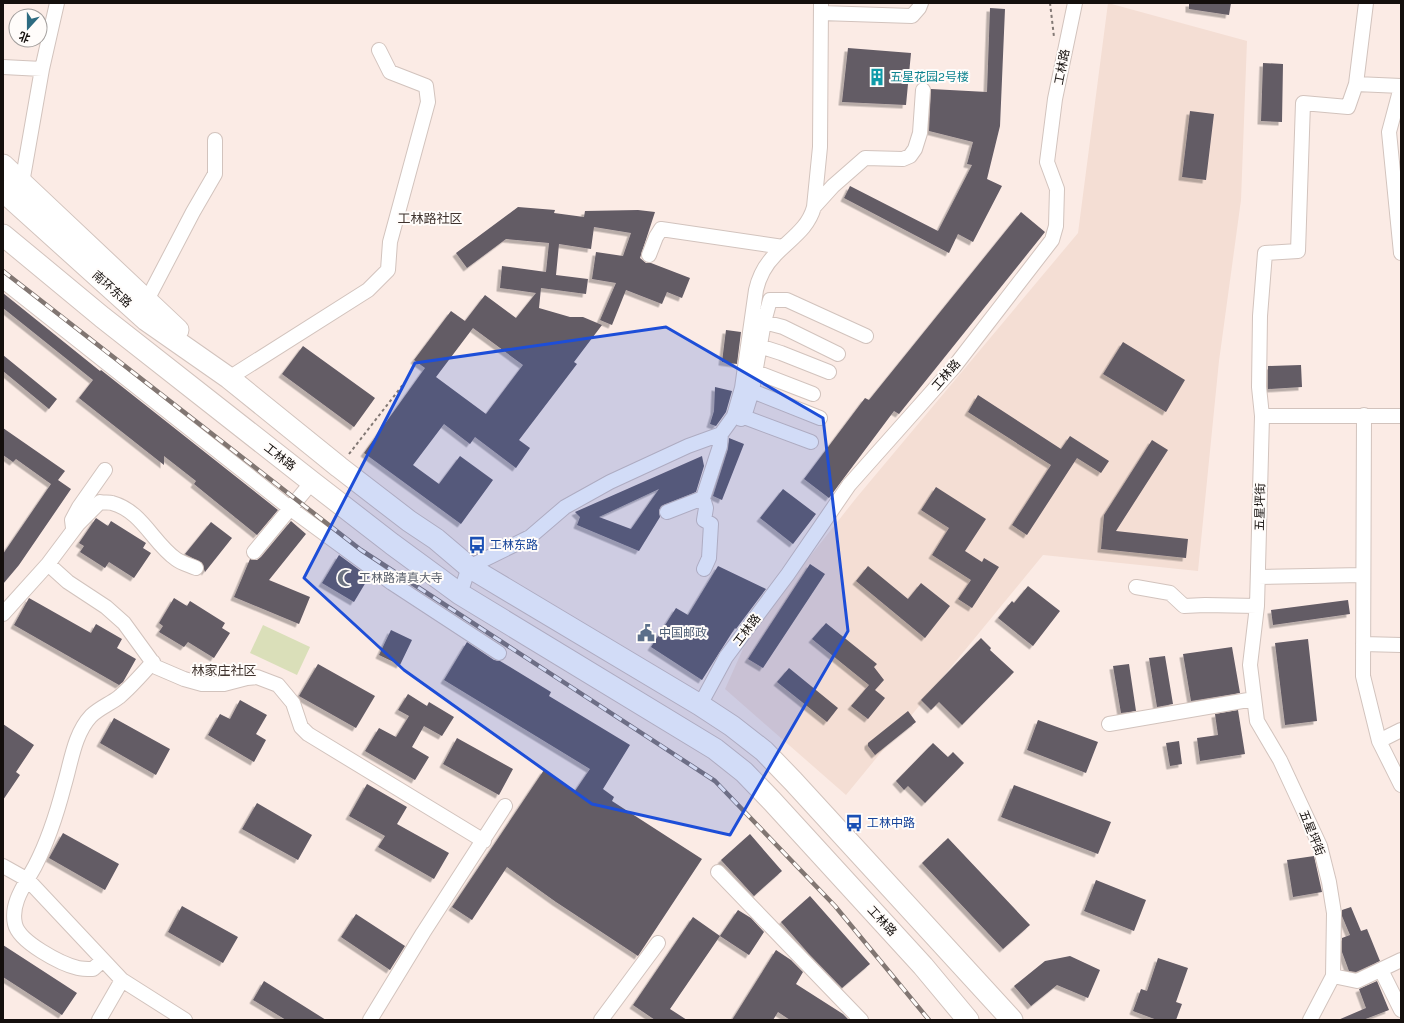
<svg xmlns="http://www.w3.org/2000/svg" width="1404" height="1023" viewBox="0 0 1404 1023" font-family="Karla,'Noto Sans SC',sans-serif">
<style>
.built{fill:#f4ded4}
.green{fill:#dadfb9}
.building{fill:#635b65;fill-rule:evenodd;filter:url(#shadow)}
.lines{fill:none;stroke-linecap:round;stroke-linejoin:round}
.minor-casing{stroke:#d2c3bd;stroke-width:16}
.highway-casing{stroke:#d2c3bd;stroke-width:23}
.path{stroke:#827874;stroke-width:2;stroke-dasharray:3 3;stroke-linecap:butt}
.minor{stroke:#fff;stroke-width:14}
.highway{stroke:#fff;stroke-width:21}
.rail-casing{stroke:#817672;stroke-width:4.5}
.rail{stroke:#fffcfa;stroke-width:3;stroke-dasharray:9;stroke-linecap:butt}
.marked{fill:#1d4ed8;fill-opacity:0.2;stroke:#1d4ed8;stroke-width:3;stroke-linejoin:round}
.labels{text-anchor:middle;stroke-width:4;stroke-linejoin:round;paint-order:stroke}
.street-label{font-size:12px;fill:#140f0d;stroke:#fffcfa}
.culture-label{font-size:12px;fill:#0d838f;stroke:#fffcfa;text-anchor:start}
.transit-label{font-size:12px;fill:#164399;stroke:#fffcfa;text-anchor:start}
.worship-label{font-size:12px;fill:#5b616d;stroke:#fffcfa;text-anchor:start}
.service-label{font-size:12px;fill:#4e5e75;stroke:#fffcfa;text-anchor:start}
.neighbourhood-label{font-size:13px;fill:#3f332e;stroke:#fffcfa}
</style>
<defs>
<filter id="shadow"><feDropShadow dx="-3.5" dy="3.5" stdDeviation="0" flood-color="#0004"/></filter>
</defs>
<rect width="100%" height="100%" fill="#fbebe5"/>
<path class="built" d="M1108,3L1247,41L1241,200L1219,361L1198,571L1043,555L846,795L725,689L751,631L857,497L1078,233Z"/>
<path class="green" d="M263,625L310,647L297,675L250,653Z"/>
<path class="building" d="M1189,3H1231L1229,15L1189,9Z
M990,8L1005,9L1000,126L987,179L1002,186L973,242L958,234L949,253L844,198L850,186L938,231L972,165L967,164L973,142L929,131L931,89L987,92Z
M848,48L911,53L906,105L842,102Z
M1263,63L1283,64L1282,122L1261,121Z
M1190,111L1214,114L1206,180L1182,177Z
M518,207L555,210L554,213L584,217L585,211L638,210L655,212L640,258L646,263H651L690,278L682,298L667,292L662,304L626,290L612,325L600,320L616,283L592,279L596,252L623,256L631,233L594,227L591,249L559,244L556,275L588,279L586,294L541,288L539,308L570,317H583L602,325L574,362L577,364L519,440L530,448L516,468L475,437L470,444L444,424L413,465L439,484L460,456L493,480L461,524L364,453L425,368L414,360L451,311L465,321L485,295L516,318L536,293L500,288L502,266L546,272L549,243L506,239L467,268L456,253ZM473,328L523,365L486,414L436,377Z
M1021,212L1045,232L899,414L894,411L829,498L804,479L865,398L869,400Z
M3,293L100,371L101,370L278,510L257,535L194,484L196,481L164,456V465L79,398L93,380L3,308Z
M726,330L741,332L737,364L722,362Z
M1123,342L1185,380L1166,412L1103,374Z
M303,346L375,398L354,427L282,374Z
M3,355L57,399L49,409L3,371Z
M1301,365L1302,387L1268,389V366Z
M715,387L732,391L726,412L716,426L710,424L714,411Z
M978,395L1061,449L1070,436L1109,461L1101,473L1077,458L1027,535L1012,525L1051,465L968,412Z
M3,428L65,471L58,480L71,489L19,565L3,584V554L51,484L16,459L13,462L3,455Z
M729,438L744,444L722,500L713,496L728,449Z
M1152,440L1168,450L1116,531L1188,539L1186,558L1101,549L1104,515Z
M702,456L704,466L696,492L661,506L659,511L660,517L639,551L577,525L580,517L575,512ZM659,489L631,529L599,517Z
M936,487L986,519L965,551L982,562L984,558L999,567L972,608L958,599L971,580L932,555L949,528L921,510Z
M783,489L816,514L793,544L760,518Z
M96,518L108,526L111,521L146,543L143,548L151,553L134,578L109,562L105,568L80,552L84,546L79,543Z
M291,521L306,534L269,580L310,597L299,624L234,597L250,559L257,560L261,557Z
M211,522L232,538L205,572L202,563L185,554Z
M339,555L369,577L354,602L322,583Z
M810,564L825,574L763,668L748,659Z
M718,566L766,589L736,629L735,628L702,680L651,647L676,608L688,615Z
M868,566L908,599L921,583L950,606L925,638L856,581Z
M1028,586L1060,611L1033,646L998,618L1012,601L1014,603Z
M29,598L91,633L96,624L122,639L117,648L136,659L123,682L119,685L14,625Z
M174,598L187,606L190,601L225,623L222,628L230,633L214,658L188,642L184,647L159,632L163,626L159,623Z
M1348,600L1350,614L1273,625L1271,610Z
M826,623L877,664L874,667L884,680L875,690L885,698L868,719L851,706L869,685L812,639Z
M391,630L412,640L400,665L379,655Z
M981,638L991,648L990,650L1014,672L962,725L939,702L931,710L921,700Z
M1308,639L1317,721L1285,725L1275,643Z
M467,642L494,660L500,661L551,692L549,696L630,745L603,789L614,797L612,801L702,859L638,956L556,902L507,867L472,920L452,907L544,770L575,791L590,769L444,680Z
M1232,647L1240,693L1191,701L1183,654Z
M1165,656L1173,704L1157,707L1149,658Z
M318,664L375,696L356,728L299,696Z
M1129,664L1136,711L1121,713L1113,666Z
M789,668L838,708L827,722L777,682Z
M408,694L427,706L429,702L454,717L442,736L424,726L412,747L429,757L415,780L365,751L379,728L396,737L409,716L398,710Z
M240,700L267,715L256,734L266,740L254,762L208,735L220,714L230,719Z
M1238,710L1245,754L1200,761L1197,738L1218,735L1215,714Z
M908,711L916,722L875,755L868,746V743Z
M114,718L170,749L156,775L100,743Z
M1038,720L1098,742L1086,773L1027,750Z
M3,724L34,745L16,772L20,775L3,800Z
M457,738L513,769L499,795L443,764Z
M1179,741L1182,764L1170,766L1166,743Z
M933,743L948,757L953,752L964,763L925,803L908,786L904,790L896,781Z
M367,784L407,807L397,824L449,853L434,879L378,847L385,836L349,816Z
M1014,785L1111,822L1098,854L1001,817Z
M257,803L312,835L298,860L242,829Z
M63,833L119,864L105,890L49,858Z
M750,834L782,871L754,896L721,860Z
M948,838L1030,925L1003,949L922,863Z
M1314,856L1322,892L1293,897L1287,860Z
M1096,880L1146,900L1134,931L1084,911Z
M810,896L870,964L842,988L809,954L781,922Z
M182,906L238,937L223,963L168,932Z
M1351,907L1361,931L1367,929L1380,961L1356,972L1349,971L1342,952V938L1350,935L1342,916V910Z
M738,910L751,918L764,932L749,955L720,936Z
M356,914L405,946L390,970L341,937Z
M693,917L720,936L670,1009L687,1020H655L633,1005Z
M3,945L77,993L62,1015L3,977Z
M776,950L791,960L803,972L796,984L843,1014L849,1020H790L778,1012L773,1020H732Z
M1070,956L1100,970L1088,998L1057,985L1031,1006L1014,986L1045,961Z
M1158,958L1188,968L1176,1002L1182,1004L1176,1020H1157L1133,1011L1141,989L1147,991Z
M264,981L326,1020H286L253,1000Z
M1377,981L1389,1010L1363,1020H1338L1366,1008L1359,989Z"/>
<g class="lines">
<g class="minor-casing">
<path id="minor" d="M821,13L912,16L919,8L921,3
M3,67L42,69
M1356,84L1401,86
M1401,87L1389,132L1401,253
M22,183L42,69L57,3
M814,207L833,186L865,158L903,159L910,156L915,149L920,133L923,90
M649,255L656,237L661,229L783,247
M3,281L291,509L392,583L499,653
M147,300L193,212L215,174V140
M764,322L783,327L838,354
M759,346L781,353L829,372
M756,372L813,394
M229,378L368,290L388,270L390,242L428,102L426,86L390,72L379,50
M752,391L820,418
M1364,415L1363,676L1379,741L1401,785
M1262,416L1259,387L1260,316L1265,253L1298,251L1303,103L1348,107L1356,84L1366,3
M744,417L811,442
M741,419L744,417L752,391L764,322L770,300H787L866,336
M703,498L706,508L704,520L711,524L709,558L704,569
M667,512L703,498L720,446L721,434
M73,528L72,520L79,507L105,470
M254,552L312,482
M48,564L68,582L106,607L124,623L156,667L184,679L202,684H224L247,678L257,677L278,685L293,703L301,727L308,734L484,841
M1258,577L1363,575
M1136,587L1170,593L1184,606L1205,605L1257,606
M460,594L469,567L530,537L565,507L610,482L688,446L721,434L734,416L742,388L756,290C759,277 765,265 775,255C790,239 808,229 814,207L820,147L821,3
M3,614L48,564L78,524L100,502C104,503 109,502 112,503C142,511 153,543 176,559C181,563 189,565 196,568
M1363,644L1401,645
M700,705L726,657L788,574L849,485L954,367L1052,240L1056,226L1057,189L1047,162L1055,99L1075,3
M1109,724L1254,699
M1379,741L1401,730
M3,866L28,880L122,980L185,1020
M718,872L861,1020
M103,960L93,969C88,969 82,969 78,968C61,964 19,942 15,924C10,903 26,883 35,866C48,841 57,813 64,786C71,763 74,734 91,716C99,708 110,704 119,697C131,687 142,674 153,662
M1381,970L1401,1010
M1333,976L1357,981L1401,960
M99,1020L122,980
M370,1020L423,933L505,806
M601,1020L658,943
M1310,1020L1333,976L1334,913L1329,882L1320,846L1280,760L1257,721L1250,665L1257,606L1262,416H1401"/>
</g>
<g class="highway-casing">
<path id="highway" d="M3,165L178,330
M3,191L146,320L229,378L339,467L409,521L436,539L469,567L700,705L732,726L764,751L793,781L1012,1020
M3,235L102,317L312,482L392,544L460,594L715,749L744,772L772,801L923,966L968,1020"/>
</g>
<path class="path" d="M1050,3L1054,37
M349,454L405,382"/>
<use href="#minor" class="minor"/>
<use href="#highway" class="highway"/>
<g class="rail-casing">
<path id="rail" d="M3,271L361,550L715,781L835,906L929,1020"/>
</g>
<use href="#rail" class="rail"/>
</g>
<path class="marked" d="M666,327L823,418L848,631L730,835L592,804L404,670L304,578L415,363Z"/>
<defs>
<g id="building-bare" transform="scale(1.38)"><path d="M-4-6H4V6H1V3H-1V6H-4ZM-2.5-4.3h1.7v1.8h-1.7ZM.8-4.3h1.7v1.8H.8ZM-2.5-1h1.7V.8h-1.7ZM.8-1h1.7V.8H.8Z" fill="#0f9aa8" stroke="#fffcfa" stroke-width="2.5" paint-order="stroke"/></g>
<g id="bus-bare" transform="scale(1.38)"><path d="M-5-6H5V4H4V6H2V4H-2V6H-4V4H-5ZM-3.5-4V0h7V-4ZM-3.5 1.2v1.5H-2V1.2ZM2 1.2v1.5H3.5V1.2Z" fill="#1a4fb4" stroke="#fffcfa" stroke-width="2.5" paint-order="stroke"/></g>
<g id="mosque-bare" transform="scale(1.38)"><path d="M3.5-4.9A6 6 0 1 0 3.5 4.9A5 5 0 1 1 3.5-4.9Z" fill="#6b7280" stroke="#fffcfa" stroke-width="2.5" paint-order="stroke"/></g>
<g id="civic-bare" transform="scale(1.38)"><path d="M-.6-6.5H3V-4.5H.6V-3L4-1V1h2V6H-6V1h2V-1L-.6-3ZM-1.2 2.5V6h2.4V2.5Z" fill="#5c6f8a" stroke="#fffcfa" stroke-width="2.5" paint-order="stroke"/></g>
</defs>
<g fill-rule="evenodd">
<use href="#building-bare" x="877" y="77"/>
<use href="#bus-bare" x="477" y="545"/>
<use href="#mosque-bare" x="346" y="578"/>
<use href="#civic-bare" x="646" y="633"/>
<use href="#bus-bare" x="854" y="823"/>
</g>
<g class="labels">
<g class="street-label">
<text transform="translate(1062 67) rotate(-79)" y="4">工林路</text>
<text transform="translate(112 289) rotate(42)" y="4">南环东路</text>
<text transform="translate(946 375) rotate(-49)" y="4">工林路</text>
<text transform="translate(280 457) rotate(38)" y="4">工林路</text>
<text transform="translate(1260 507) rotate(-89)" y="4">五星坪街</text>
<text transform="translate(747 630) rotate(-53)" y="4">工林路</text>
<text transform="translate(1312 833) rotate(68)" y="4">五星坪街</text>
<text transform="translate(882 921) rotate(47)" y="4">工林路</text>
</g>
<g class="culture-label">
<text x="890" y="81">五星花园2号楼</text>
</g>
<g class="transit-label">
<text x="490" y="549">工林东路</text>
<text x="867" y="827">工林中路</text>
</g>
<g class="worship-label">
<text x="359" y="582">工林路清真大寺</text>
</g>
<g class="service-label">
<text x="659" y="637">中国邮政</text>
</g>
<g class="neighbourhood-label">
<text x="430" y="223">工林路社区</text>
<text x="224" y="675">林家庄社区</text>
</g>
</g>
<rect width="1404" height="1023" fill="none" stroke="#140f0d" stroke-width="8"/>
<g transform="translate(28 28) rotate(201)"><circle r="19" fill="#fffcfa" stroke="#a19d9b"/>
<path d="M0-3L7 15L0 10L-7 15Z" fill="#2d6b81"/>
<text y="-6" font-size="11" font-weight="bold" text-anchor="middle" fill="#140f0d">北</text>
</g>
</svg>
